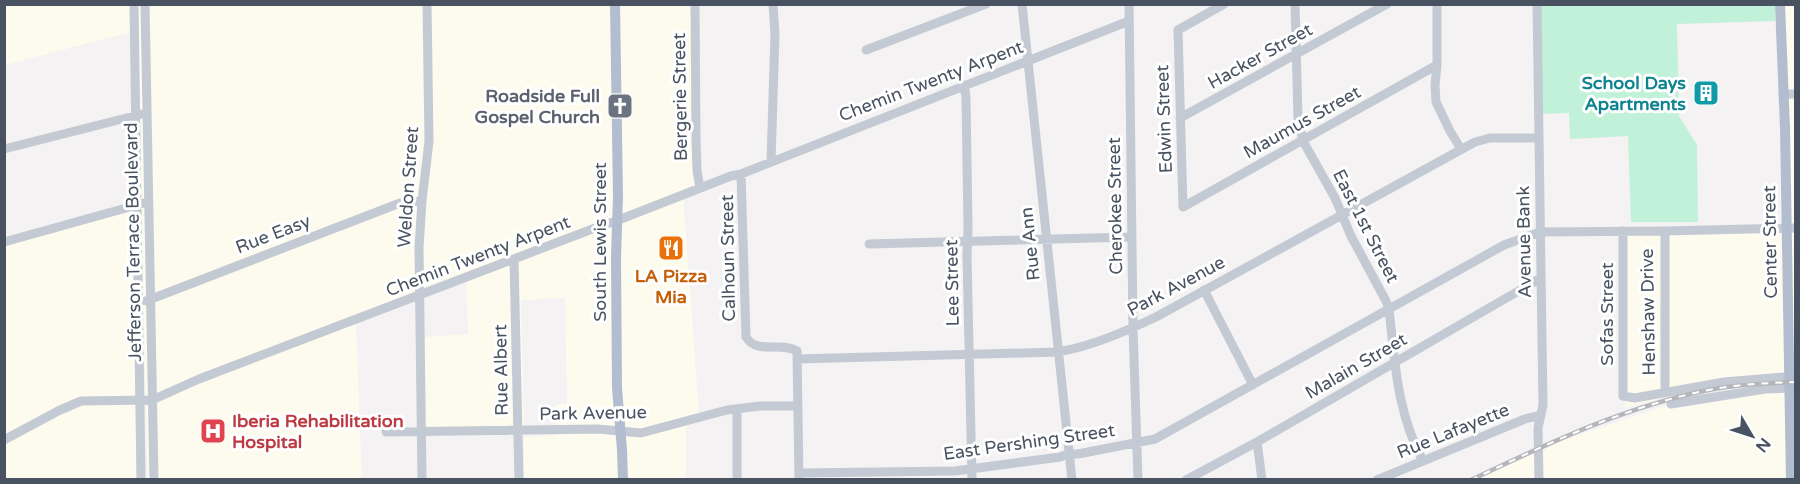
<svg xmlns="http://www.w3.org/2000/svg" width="1800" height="484" viewBox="0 0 1800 484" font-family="'Varela Round',sans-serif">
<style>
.commercial{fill:#fdfaee}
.green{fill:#c2f1da}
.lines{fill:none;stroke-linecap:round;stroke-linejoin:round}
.minor{stroke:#c3cad3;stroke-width:9}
.major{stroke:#b2bdd0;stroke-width:10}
.rail-casing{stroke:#b4b6bc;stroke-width:4.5}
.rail{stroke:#fff;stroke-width:2;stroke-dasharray:7;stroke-linecap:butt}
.labels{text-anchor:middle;stroke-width:6;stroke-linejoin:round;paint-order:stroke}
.street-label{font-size:18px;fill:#495260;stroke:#fff}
.culture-label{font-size:18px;font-weight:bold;fill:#0d838f;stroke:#fff;text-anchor:end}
.worship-label{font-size:18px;font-weight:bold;fill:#5b616d;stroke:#fff;text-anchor:end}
.food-label{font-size:18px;font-weight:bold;fill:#c56008;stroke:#fff}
.health-label{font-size:18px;font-weight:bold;fill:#be3a42;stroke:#fff;text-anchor:start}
</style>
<rect width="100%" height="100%" fill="#f4f2f2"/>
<path class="commercial" d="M5,5H691L696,186L683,192L699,414L686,418V479H524V437L558,435L556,404H567L565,298L521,300L524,428L422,433L423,337L468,334L466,279L356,320L362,479H148L135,31L5,65Z
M1779,5H1795V380L1724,382L1625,408L1623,231L1781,228Z
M138,204L142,479L5,480V240Z
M1789,382L1795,388V479L1471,480L1539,448L1671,404Z"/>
<path class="green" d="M1540,5H1775V21L1677,24L1679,116L1697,145L1698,222H1631L1628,136L1570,139L1569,113L1541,114Z"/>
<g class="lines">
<path class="minor" d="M134,4L141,480
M145,4L154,480
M695,4L696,139L697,171L700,188
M1022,4L1072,480
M1129,4L1133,328L1138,480
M1224,4L1178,30L1183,207L1437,65
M1295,4L1298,118L1303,141L1335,198L1351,236L1386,301L1389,309C1395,363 1397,413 1423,461
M1437,4V65L1435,85L1436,102L1450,131L1461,149
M1537,4L1543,405L1538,428L1539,480
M866,50L986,4
M964,85L966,97L968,227L967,256L972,480
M1783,94H1796
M1180,118L1387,4
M4,149L142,114
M771,161L775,34L773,4
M741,174L746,337C757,355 779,341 797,351L799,480
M1623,231V396L1635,398L1724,382L1796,376
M1665,231V392
M4,242L144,203
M869,244L1132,237
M514,260L519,480
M1204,290L1253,385
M146,301L400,203L422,201
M798,359L1058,352C1092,346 1124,332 1156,317L1475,142L1490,138H1539
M1671,404L1765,389L1796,388
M737,409V480
M386,432L598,429L641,433L727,410L760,406H797
M4,440L58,411L81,401L152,400L199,379L595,228L616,221L731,176L741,174L1129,21
M1257,442L1262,480
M799,473L955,471L1060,457L1068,454H1078L1155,439L1504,245L1540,232L1665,231L1796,228
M422,480L419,247L422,201L429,141L427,4
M1186,480L1257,442L1541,278
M1377,480L1525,419L1541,415"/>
<path class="major" d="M615,4L618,196L616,258L617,388L622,450L623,480
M1780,4L1785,128L1791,480"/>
<g class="rail-casing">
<path id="rail" d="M1471,480C1549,443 1628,405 1714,389C1740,384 1768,383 1796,382"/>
</g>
<use href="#rail" class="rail"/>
</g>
<defs>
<g id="building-square" transform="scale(1.35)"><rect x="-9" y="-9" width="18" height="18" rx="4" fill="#0f9aa8" stroke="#fff"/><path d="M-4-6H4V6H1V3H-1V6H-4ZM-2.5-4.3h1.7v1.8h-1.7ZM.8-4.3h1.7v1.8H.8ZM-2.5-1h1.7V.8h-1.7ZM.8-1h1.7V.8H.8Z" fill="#fff"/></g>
<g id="church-square" transform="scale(1.35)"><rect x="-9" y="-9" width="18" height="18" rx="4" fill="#6b7280" stroke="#fff"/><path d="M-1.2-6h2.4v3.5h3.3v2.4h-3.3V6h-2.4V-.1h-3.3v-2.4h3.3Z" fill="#fff"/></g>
<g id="restaurant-square" transform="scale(1.35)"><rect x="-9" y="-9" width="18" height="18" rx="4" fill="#e8710a" stroke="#fff"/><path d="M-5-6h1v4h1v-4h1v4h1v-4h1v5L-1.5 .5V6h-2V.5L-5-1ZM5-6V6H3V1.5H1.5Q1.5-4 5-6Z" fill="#fff"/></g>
<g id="hospital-square" transform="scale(1.35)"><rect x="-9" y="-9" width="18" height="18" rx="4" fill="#e0444e" stroke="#fff"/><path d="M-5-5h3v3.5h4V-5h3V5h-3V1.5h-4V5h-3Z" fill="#fff"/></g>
</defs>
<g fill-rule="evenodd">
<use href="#building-square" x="1706" y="93"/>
<use href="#church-square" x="620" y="106"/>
<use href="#restaurant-square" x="671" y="248"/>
<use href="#hospital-square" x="213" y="431"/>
</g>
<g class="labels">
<g class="street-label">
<text transform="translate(1260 56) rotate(-29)" y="6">Hacker Street</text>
<text transform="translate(931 81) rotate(-21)" y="6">Chemin Twenty Arpent</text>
<text transform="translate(680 97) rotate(-91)" y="6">Bergerie Street</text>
<text transform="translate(1164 119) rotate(-92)" y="6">Edwin Street</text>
<text transform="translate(1302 122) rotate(-29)" y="6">Maumus Street</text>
<text transform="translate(408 187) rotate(-86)" y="6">Weldon Street</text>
<text transform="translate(1115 206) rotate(-91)" y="6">Cherokee Street</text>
<text transform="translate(1366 226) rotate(63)" y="6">East 1st Street</text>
<text transform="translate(273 234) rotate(-21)" y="6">Rue Easy</text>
<text transform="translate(133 242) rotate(-91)" y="6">Jefferson Terrace Boulevard</text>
<text transform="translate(600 242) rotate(-90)" y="6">South Lewis Street</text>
<text transform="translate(1524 242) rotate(-91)" y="6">Avenue Bank</text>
<text transform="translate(1770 242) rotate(-91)" y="6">Center Street</text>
<text transform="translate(1030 244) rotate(-96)" y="6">Rue Ann</text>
<text transform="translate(478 256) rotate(-21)" y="6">Chemin Twenty Arpent</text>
<text transform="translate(728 258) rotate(-91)" y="6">Calhoun Street</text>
<text transform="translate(952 283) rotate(-91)" y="6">Lee Street</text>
<text transform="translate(1176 286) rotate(-28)" y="6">Park Avenue</text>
<text transform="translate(1648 312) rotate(-91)" y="6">Henshaw Drive</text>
<text transform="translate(1607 314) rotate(-90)" y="6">Sofas Street</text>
<text transform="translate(1356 366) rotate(-30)" y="6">Malain Street</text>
<text transform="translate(501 370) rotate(-91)" y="6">Rue Albert</text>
<text transform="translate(593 413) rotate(-1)" y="6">Park Avenue</text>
<text transform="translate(1453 431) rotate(-22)" y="6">Rue Lafayette</text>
<text transform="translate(1029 442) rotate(-8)" y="6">East Pershing Street</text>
</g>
<g class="culture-label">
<text x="1686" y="89">School Days<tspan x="1686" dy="21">Apartments</tspan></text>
</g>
<g class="worship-label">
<text x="600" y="102">Roadside Full<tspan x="600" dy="21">Gospel Church</tspan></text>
</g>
<g class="food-label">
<text x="671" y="282">LA Pizza<tspan x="671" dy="21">Mia</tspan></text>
</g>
<g class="health-label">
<text x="232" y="427">Iberia Rehabilitation<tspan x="232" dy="21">Hospital</tspan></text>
</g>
</g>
<rect width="1800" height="484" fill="none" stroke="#495260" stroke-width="12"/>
<g transform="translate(1752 436) rotate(129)" stroke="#ffffff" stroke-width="4.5" paint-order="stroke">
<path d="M0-4.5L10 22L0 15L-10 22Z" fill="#495260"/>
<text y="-9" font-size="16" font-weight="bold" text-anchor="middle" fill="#495260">N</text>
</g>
</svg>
